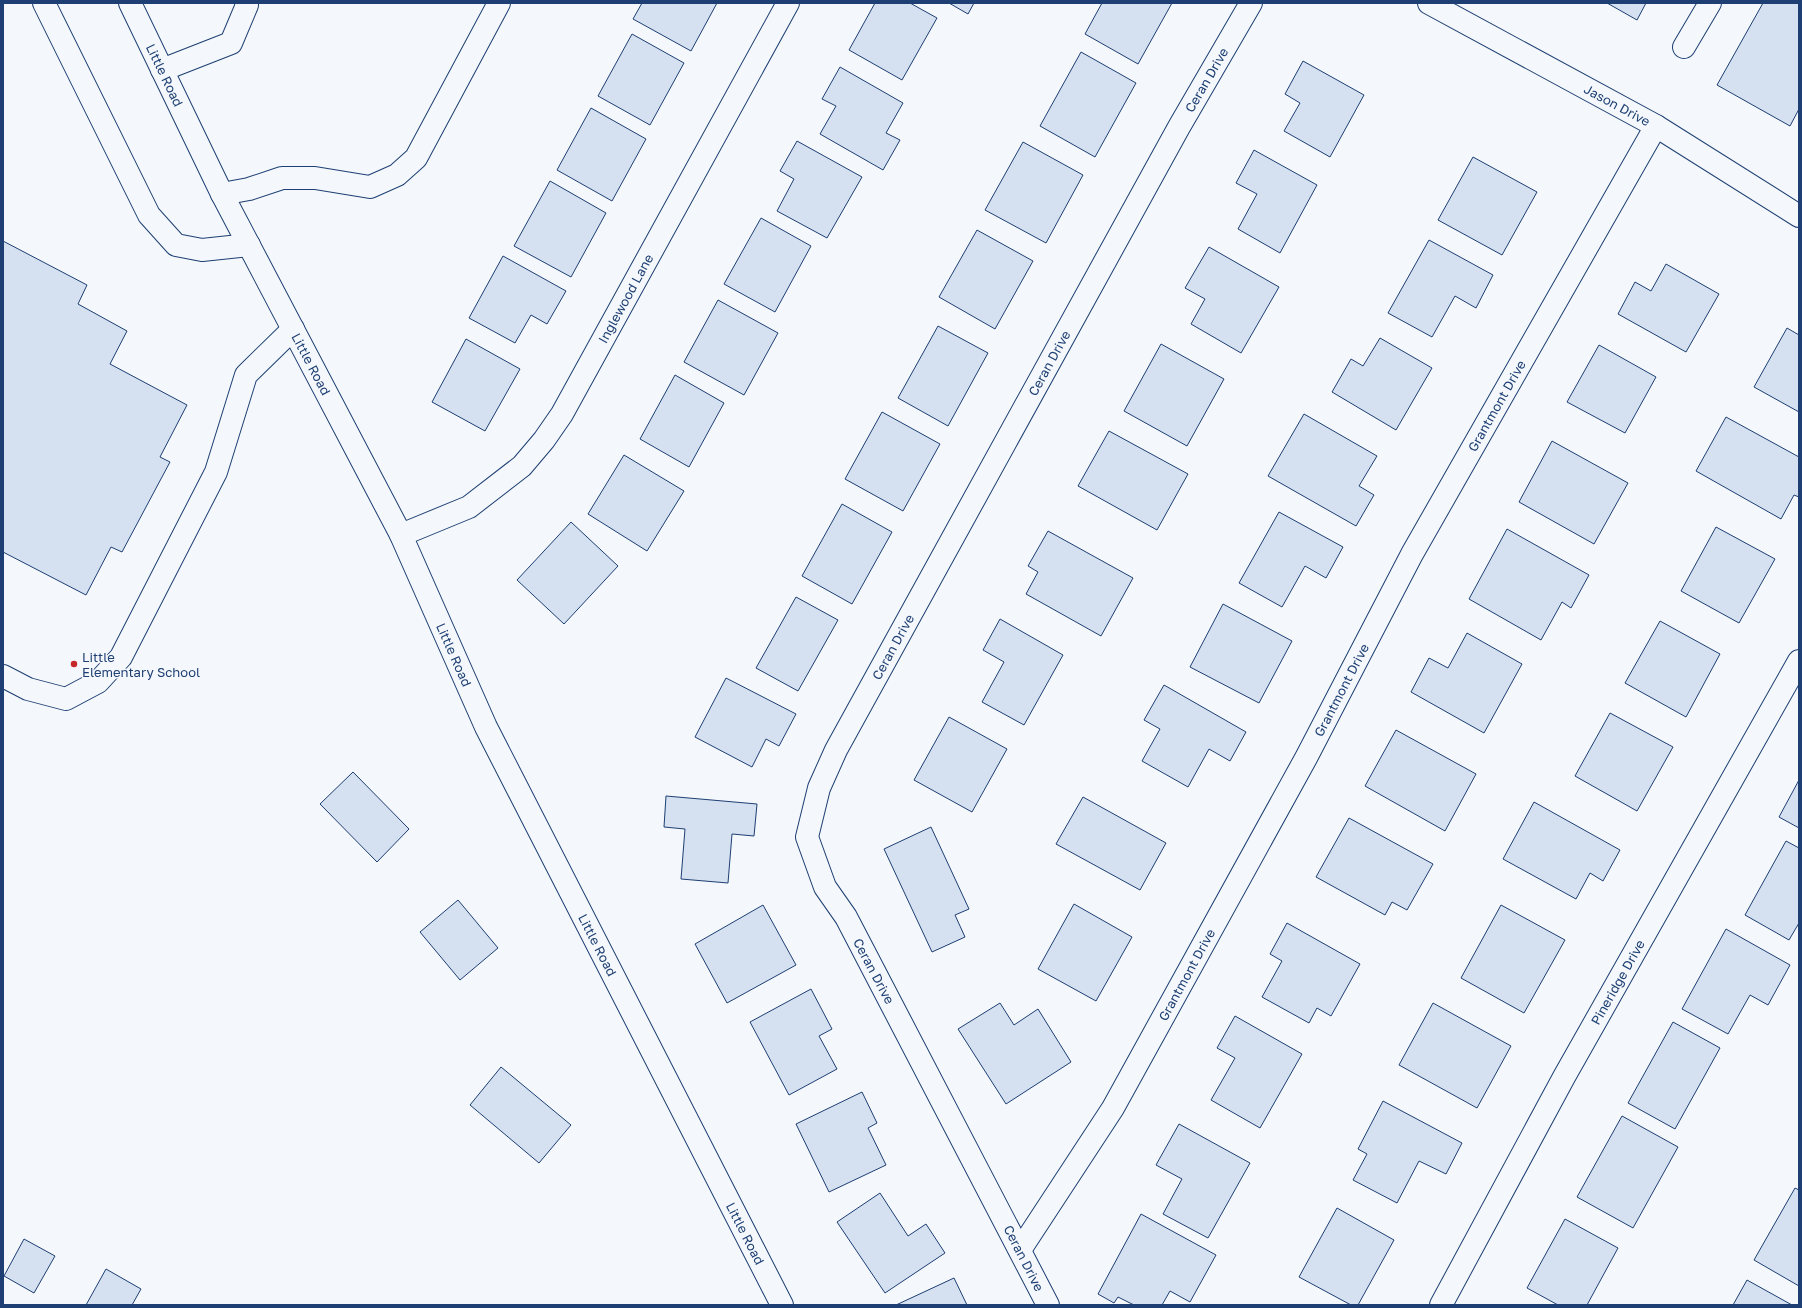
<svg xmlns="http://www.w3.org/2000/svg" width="1802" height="1308" viewBox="0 0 1802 1308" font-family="'Golos Text',sans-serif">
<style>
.building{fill:#d5e0f0;stroke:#1d3f73}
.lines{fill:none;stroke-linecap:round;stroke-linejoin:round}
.minor-casing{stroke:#1d3f73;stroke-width:24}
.minor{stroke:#f4f7fb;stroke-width:22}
.poi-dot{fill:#c62828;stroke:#f4f7fb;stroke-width:1.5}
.labels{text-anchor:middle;stroke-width:3;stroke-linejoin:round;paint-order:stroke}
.street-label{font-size:13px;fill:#1d3f73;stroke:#f4f7fb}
.poi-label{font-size:13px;fill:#1d3f73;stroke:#f4f7fb;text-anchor:start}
</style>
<rect width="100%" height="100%" fill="#f4f7fb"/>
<path class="building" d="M642,3H717L691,51L633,19Z
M875,3H910L937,18L902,80L849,50Z
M949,3H974L968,14Z
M1102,3H1172L1138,64L1085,34Z
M1607,3H1646L1637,20Z
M1763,3H1799V109L1790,126L1717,85Z
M632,34L684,63L650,125L598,96Z
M1081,52L1136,83L1095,157L1040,126Z
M1303,61L1364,95L1330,157L1284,131L1300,103L1285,94Z
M840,67L903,103L886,133L900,140L883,170L820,134L836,106L822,99Z
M591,108L646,139L612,201L557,170Z
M797,141L862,177L827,238L777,211L794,179L780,171Z
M1023,142L1083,175L1046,243L985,210Z
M1254,150L1317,185L1280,253L1238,229L1257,194L1236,183Z
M1473,157L1537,192L1502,255L1438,220Z
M550,181L606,213L571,277L514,246Z
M761,218L811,246L775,312L724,284Z
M977,230L1033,261L995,329L939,297Z
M1429,240L1493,275L1476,308L1455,296L1432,337L1388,313Z
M3,241L87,285L78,304L127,331L110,364L187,405L160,457L170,462L122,552L111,547L86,595L3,552Z
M1209,247L1279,287L1241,353L1191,324L1205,299L1185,288Z
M503,256L566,291L547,324L531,315L515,343L469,318Z
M1666,264L1719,294L1686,352L1618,314L1635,282L1651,291Z
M718,300L778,333L744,395L684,362Z
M938,326L988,353L948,426L898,398Z
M1787,328L1799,335V412L1754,387Z
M1380,338L1432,368L1396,430L1332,392L1351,359L1363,366Z
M466,339L520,369L485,431L432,402Z
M1161,344L1224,379L1187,446L1124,411Z
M1599,345L1656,377L1625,433L1567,402Z
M675,375L724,403L689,467L640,439Z
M882,412L940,444L903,511L845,479Z
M1304,414L1377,456L1359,486L1374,495L1356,526L1268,476Z
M1726,417L1799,457V497L1794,495L1781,519L1696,471Z
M1109,431L1188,474L1157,530L1078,486Z
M1552,441L1628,483L1594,544L1519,502Z
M624,455L684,491L647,551L588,514Z
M842,504L892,532L852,604L802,576Z
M1279,512L1343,547L1326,578L1305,566L1282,607L1239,583Z
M571,522L618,566L564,624L517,580Z
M1716,527L1775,559L1739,623L1681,591Z
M1507,529L1589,575L1571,608L1562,602L1541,640L1469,599Z
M1048,531L1133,578L1101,636L1026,594L1038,572L1028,566Z
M796,597L838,620L798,691L756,668Z
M1223,604L1292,641L1259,703L1190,667Z
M1000,619L1063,655L1024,725L982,702L1004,662L983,650Z
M1660,621L1720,654L1686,717L1625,683Z
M1467,633L1522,664L1484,733L1411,692L1429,658L1448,668Z
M726,678L796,714L779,746L766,739L752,767L695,737Z
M1164,685L1246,732L1230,761L1209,749L1188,787L1142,761L1160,729L1144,720Z
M1610,713L1673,747L1637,811L1575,776Z
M949,717L1007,749L972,812L914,780Z
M1396,730L1476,774L1445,831L1365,786Z
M353,772L409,829L377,862L320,804Z
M1799,780V828L1779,817Z
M666,796L757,804L754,836L732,834L728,883L681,879L685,829L664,827Z
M1083,797L1166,843L1140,890L1056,844Z
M1534,802L1620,850L1603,881L1590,873L1576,899L1503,859Z
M1349,818L1433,864L1407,910L1392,902L1385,915L1316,877Z
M931,827L969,909L955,915L965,937L932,952L884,849Z
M1786,841L1799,848V923L1789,940L1745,915Z
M458,900L498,948L460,980L420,932Z
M1074,904L1132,937L1096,1001L1038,969Z
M763,905L796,965L727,1003L695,944Z
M1501,905L1565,940L1524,1013L1461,978Z
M1287,923L1360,964L1331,1016L1317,1008L1309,1023L1262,997L1282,961L1270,954Z
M1726,929L1790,965L1768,1005L1750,995L1728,1034L1682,1009Z
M811,989L832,1029L819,1036L837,1069L789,1095L750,1022Z
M1000,1003L1014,1025L1038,1009L1071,1062L1006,1104L958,1029Z
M1433,1003L1511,1046L1477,1108L1399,1065Z
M1235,1016L1302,1054L1260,1128L1211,1100L1235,1058L1217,1048Z
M1673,1022L1720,1048L1675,1129L1628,1103Z
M501,1067L571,1125L539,1163L470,1105Z
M862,1092L877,1123L868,1128L886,1165L829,1192L796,1124Z
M1383,1101L1462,1143L1446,1174L1419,1161L1397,1203L1353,1180L1367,1154L1358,1149Z
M1622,1116L1678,1147L1633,1228L1577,1197Z
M1179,1124L1250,1163L1208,1238L1163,1214L1182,1179L1156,1165Z
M1795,1188L1799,1190V1286L1754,1260Z
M880,1193L908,1236L926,1224L945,1253L885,1293L837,1222Z
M1337,1208L1394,1240L1358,1305H1351L1299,1277Z
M1141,1214L1216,1255L1190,1302L1170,1291L1162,1305H1134L1118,1297L1114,1303L1098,1294Z
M1565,1219L1618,1248L1587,1305H1558L1527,1288Z
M24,1239L55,1256L34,1293L4,1276Z
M106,1269L141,1289L132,1305H86Z
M954,1278L967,1305H896Z
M1747,1280L1792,1305H1733Z"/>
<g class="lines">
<g class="minor-casing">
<g id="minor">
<path d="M44,3L149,215L176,245L202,250L249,245"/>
<path id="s1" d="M130,3L222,194L401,535L486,727L782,1305"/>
<path id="s2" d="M1429,3L1656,126L1799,216"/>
<path d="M1684,47L1710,3"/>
<path d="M162,70L231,43L247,5L246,3"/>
<path d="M222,194L249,189L282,178H315L370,187L397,175L416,158L499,3"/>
<path id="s3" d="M401,535L469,507L522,466L544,440L562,414L788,3"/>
<path d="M3,676L28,689L66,699L98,682L121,657L216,472L246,375L293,329"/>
<path id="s4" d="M1020,1250L1113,1108L1306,758L1412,554L1656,126"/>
<path id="s5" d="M1048,1305L846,917L825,887L807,837L819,788L836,750L1179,127L1251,3"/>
<path id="s6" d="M1441,1305L1564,1077L1799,661"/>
</g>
</g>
<use href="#minor" class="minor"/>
</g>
<circle class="poi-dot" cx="74" cy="664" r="4"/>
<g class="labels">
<g class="street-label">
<text dy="5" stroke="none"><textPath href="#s1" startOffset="80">Little Road</textPath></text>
<text dy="5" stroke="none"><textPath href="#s5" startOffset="1385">Ceran Drive</textPath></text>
<text dy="5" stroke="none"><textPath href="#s2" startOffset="214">Jason Drive</textPath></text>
<text dy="5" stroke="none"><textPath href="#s3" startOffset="338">Inglewood Lane</textPath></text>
<text dy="5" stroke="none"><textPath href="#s5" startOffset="1061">Ceran Drive</textPath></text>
<text dy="5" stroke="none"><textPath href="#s1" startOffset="404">Little Road</textPath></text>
<text dy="5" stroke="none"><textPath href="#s4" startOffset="970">Grantmont Drive</textPath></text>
<text dy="5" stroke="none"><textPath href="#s5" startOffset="737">Ceran Drive</textPath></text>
<text dy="5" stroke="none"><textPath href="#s1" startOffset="728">Little Road</textPath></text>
<text dy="5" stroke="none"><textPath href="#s4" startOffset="646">Grantmont Drive</textPath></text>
<text dy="5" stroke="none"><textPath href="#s1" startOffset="1052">Little Road</textPath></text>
<text transform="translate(874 971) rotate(62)" y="5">Ceran Drive</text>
<text dy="5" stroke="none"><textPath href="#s4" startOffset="322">Grantmont Drive</textPath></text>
<text dy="5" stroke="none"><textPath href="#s6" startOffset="368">Pineridge Drive</textPath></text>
<text dy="5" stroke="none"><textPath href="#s1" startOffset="1376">Little Road</textPath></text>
<text transform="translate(1024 1258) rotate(63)" y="5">Ceran Drive</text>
</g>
<g class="poi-label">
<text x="82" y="662">Little<tspan x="82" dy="15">Elementary School</tspan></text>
</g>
</g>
<rect width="1802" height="1308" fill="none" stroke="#1d3f73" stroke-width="8"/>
</svg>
